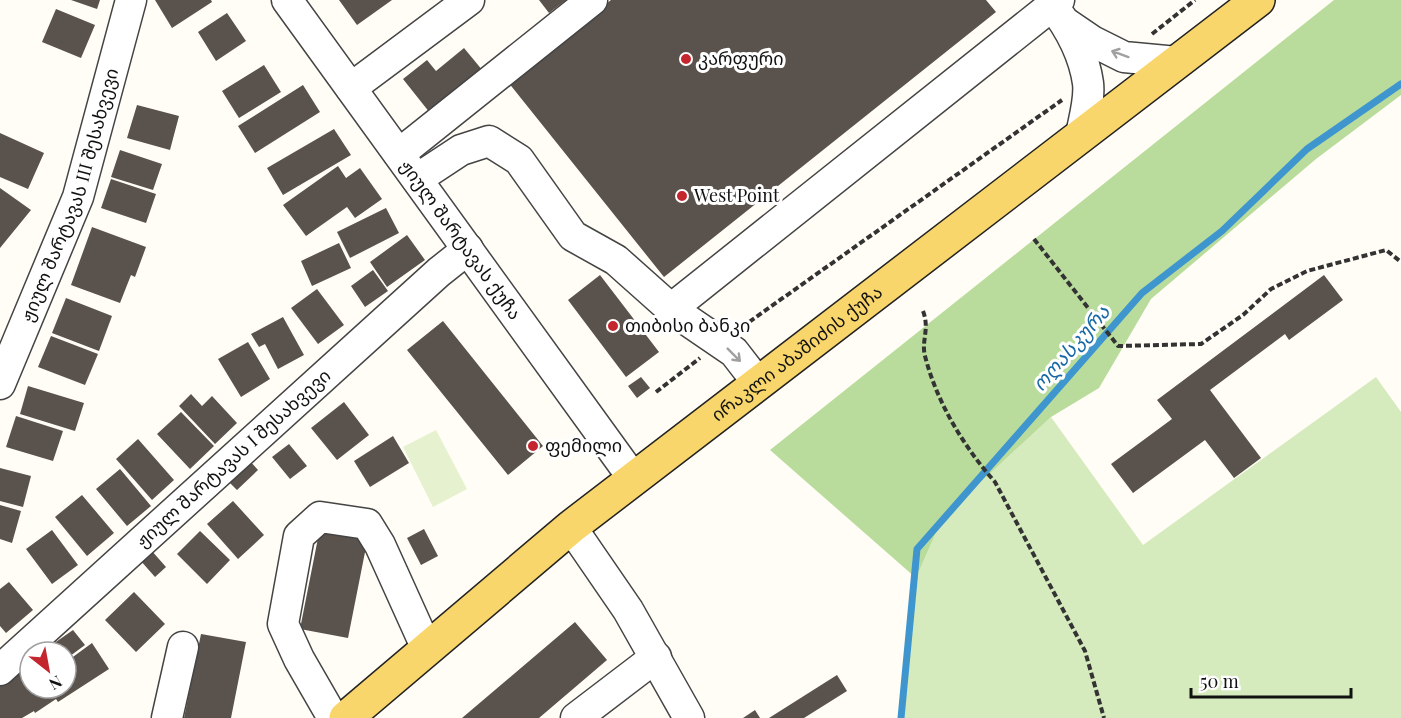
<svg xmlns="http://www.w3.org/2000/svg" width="1401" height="718" viewBox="0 0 1401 718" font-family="'Playfair Display','Noto Sans Georgian',serif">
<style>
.green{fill:#d5ebbd}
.forest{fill:#b9dc9c}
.pitch{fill:#e6f2cf}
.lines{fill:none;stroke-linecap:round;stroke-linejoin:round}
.stream{stroke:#3f96cf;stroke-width:7}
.building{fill:#5a524d}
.minor-casing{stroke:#444;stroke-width:33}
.major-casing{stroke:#222;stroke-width:36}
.path{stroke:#333;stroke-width:4;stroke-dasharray:6 3;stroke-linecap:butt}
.minor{stroke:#fff;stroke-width:30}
.major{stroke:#f9d66b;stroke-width:33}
.oneway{stroke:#a0a0a0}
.poi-dot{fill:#c4262e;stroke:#fff;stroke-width:2}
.labels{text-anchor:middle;stroke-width:6;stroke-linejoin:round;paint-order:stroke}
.poi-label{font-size:18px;fill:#111;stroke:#fff;text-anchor:start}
.street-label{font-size:18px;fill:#111;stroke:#fff}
.water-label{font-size:20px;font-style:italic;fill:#1768a6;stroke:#fff}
</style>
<rect width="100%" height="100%" fill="#fffdf5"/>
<path class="green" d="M1376,377L1401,412V718H904L916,578L943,517L1051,417L1143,545Z"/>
<path class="forest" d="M1334,0H1401V95L1316,159L1151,299L1099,388L1051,417L943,517L916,578L770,450Z"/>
<path class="pitch" d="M436,430L467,489L433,507L403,447Z"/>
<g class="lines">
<path class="stream" d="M901,718L917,549L1142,293L1222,231L1307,149L1401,84"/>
</g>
<path class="building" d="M71,0H100L97,9Z
M155,0H211L212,2L172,28Z
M339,0H392L357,25Z
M539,0H566L549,13Z
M611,0H986L996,12L664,277L508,82Z
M56,9L95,25L81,58L42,42Z
M227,13L246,41L216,61L198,32Z
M464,48L483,71L430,113L403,79L427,60L436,71Z
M264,65L281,92L239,118L222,91Z
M303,85L320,112L255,153L238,126Z
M137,105L179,116L170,150L127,138Z
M334,129L351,155L283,195L267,168Z
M0,133L44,153L28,189L0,177Z
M120,150L162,164L153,190L111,177Z
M338,166L346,178L360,168L382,199L355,218L347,207L306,236L283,205Z
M111,179L156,194L146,223L101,208Z
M0,188L31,210L0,248Z
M386,208L399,233L350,258L337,232Z
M92,227L146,247L135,277L131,275L120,303L71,285Z
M407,235L425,260L387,287L370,262Z
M339,243L351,268L312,286L301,261Z
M373,270L388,291L365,307L351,286Z
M600,275L659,352L626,377L568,300Z
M1324,275L1343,300L1289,340L1285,334L1210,390L1261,458L1234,478L1205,440L1133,493L1111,464L1172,419L1157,400Z
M317,289L344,325L318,344L291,308Z
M66,298L112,316L99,351L52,333Z
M283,317L304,355L278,369L265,344L259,347L251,334Z
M443,321L543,446L508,475L407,350Z
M51,336L98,354L85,385L38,367Z
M248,342L270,379L241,397L218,359Z
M641,377L650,388L637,398L628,386Z
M28,386L84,403L75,431L20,414Z
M191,394L202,406L212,396L237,423L215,444L179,406Z
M344,402L369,435L337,460L311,428Z
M181,412L214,446L190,469L157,434Z
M16,416L63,431L53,461L6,447Z
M393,436L409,463L370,487L354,461Z
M138,439L174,480L152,500L116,459Z
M289,444L307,466L290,479L272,457Z
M249,460L258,470L237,490L228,481Z
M0,468L31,476L23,507L0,501Z
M120,469L151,506L127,526L96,489Z
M82,495L114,533L87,556L55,517Z
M233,501L264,535L238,559L207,524Z
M0,505L21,511L12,543L0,539Z
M320,528L368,537L348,638L300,629Z
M424,529L438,556L421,565L407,538Z
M52,530L78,565L52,584L26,549Z
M200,531L230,560L207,584L177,554Z
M151,550L166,567L155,577L140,560Z
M9,582L33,610L6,633L0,626V589Z
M134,592L165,624L136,652L105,620Z
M575,622L607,660L539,718H462Z
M73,630L85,645L66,659V652H59L53,644Z
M201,634L246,642L231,718H184Z
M92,643L109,669L58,702L56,699L35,713L34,711L22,718H0V683L30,660V688H66V662Z
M837,675L847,691L804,718H769Z
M755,710L760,718H743Z"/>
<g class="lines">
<g class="minor-casing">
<g id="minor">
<path id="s1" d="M287,0L633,478"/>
<path d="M1052,5C1069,27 1084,55 1088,83C1090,99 1084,119 1081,135"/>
<path d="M1067,24L1092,41L1124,57L1177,62"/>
<path d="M351,88L469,0"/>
<path d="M399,154L592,0"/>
<path d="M417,179L461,150L489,141L519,160L573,236L616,260L671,309L1059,0"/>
<path d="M671,309L734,352L758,383"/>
<path id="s2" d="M0,384L78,197L131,0"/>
<path d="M571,527L628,610L689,718"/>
<path id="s3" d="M0,670L439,272L468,249"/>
<path d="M167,718L183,647"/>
<path d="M333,718L299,659L283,624L299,536L320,517L367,524L380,545L427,649"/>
<path d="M576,718L656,657"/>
</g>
</g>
<g class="major-casing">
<g id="major">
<path id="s4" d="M346,718L571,527L1258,0"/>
</g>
</g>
<path class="path" d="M1152,34L1195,0
M1034,239L1118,346L1201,344L1243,315L1271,289L1307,271L1386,250L1401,262
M923,311C930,329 921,341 925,356C937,403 964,447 995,482L1085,651L1104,718
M742,327L1062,100
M656,392L700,358"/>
<use href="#minor" class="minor"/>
<use href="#major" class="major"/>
</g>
<defs><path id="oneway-shaft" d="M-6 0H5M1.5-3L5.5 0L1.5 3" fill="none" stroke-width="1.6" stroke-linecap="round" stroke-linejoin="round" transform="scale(1.5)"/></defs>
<g class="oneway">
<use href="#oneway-shaft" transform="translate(1120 54) rotate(-160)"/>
<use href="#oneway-shaft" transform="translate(734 355) rotate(45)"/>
</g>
<g class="poi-dot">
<circle cx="686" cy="59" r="6"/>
<circle cx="682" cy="196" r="6"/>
<circle cx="613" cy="326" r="6"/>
<circle cx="533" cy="446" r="6"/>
</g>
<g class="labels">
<g class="poi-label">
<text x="698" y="65">კარფური</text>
<text x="694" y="202">West Point</text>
<text x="625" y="332">თიბისი ბანკი</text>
<text x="545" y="452">ფემილი</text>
</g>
<g class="street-label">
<text dy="6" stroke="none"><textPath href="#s2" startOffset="202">ჟიულ შარტავას III შესახვევი</textPath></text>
<text dy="6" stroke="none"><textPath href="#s1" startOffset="296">ჟიულ შარტავას ქუჩა</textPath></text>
<text dy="6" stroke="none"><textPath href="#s4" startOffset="580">ირაკლი აბაშიძის ქუჩა</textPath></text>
<text dy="6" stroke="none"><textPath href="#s3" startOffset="315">ჟიულ შარტავას I შესახვევი</textPath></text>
</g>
<g class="water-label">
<text transform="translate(1071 348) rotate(-49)" y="7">ოღასკურა</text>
</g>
</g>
<g transform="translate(48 670) rotate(149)"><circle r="28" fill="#ffffff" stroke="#a0a0a0" stroke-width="1.5"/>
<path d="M0-4.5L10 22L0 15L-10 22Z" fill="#c4262e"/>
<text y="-9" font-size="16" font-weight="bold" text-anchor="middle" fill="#111111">N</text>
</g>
<path d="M1191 688v9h160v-9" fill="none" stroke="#111111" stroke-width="3"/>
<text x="1200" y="688" font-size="18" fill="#111111" stroke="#ffffff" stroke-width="4.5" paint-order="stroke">50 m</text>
</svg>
